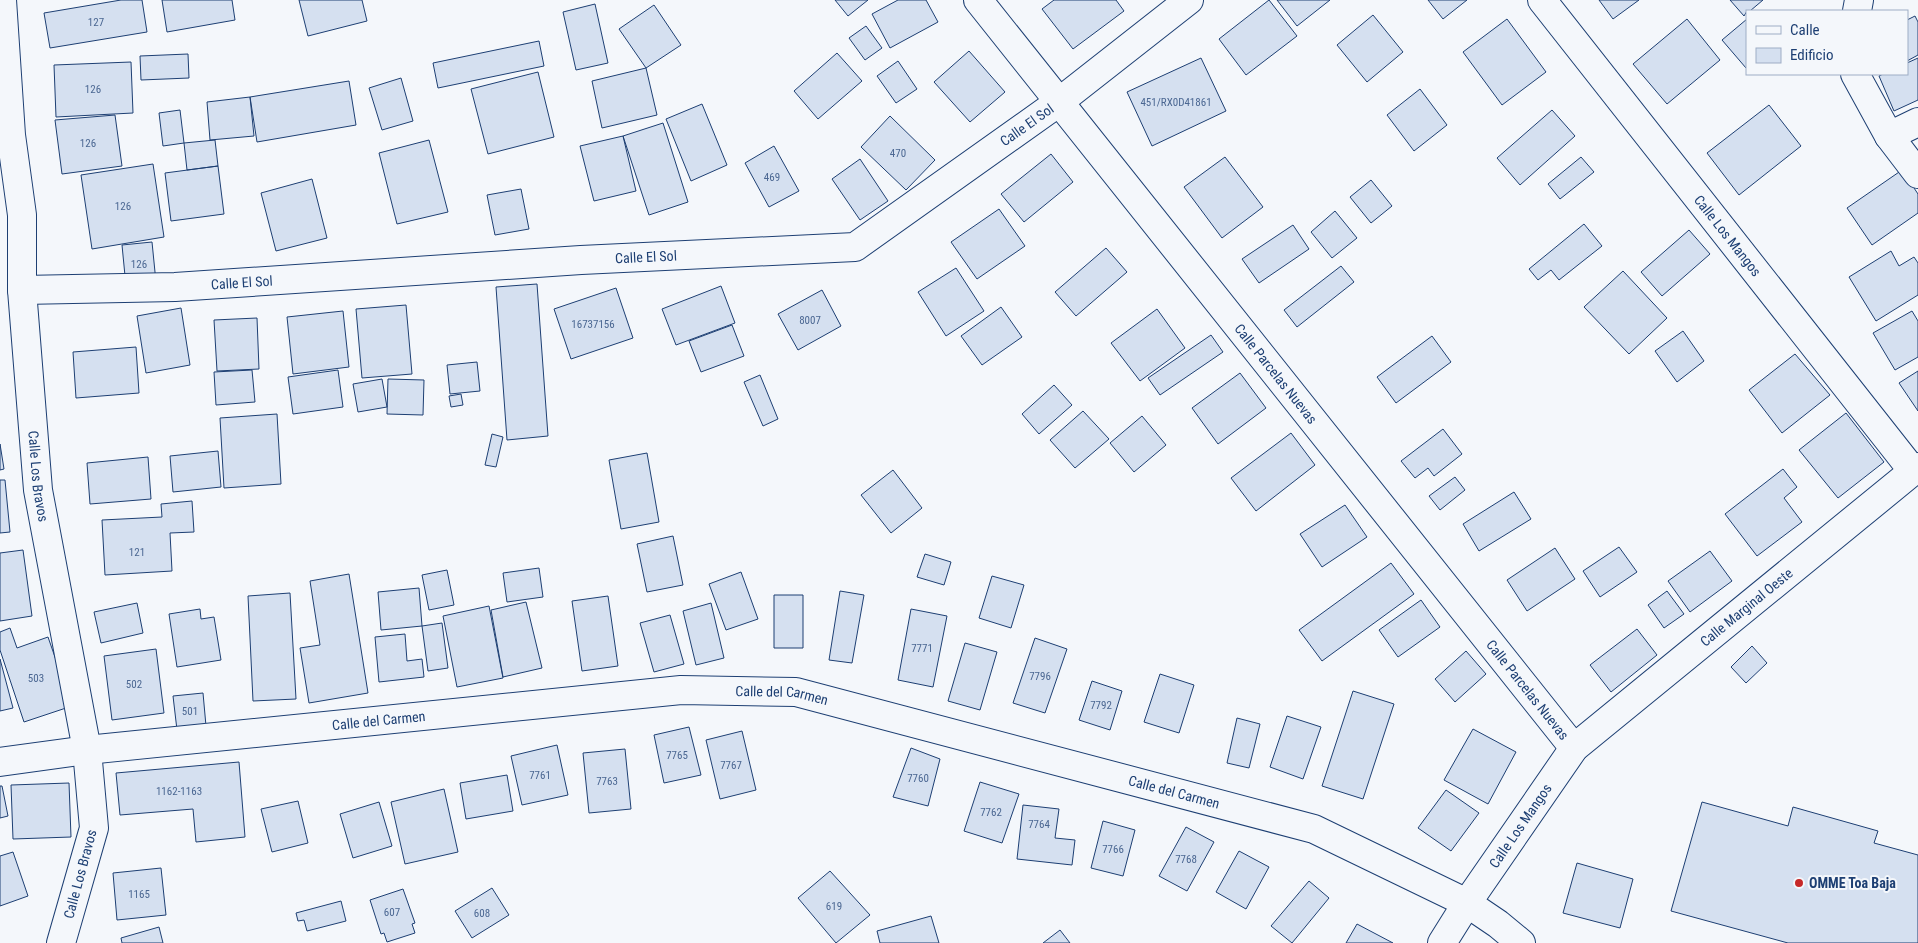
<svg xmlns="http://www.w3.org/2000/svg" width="1918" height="943" viewBox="0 0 1918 943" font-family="'Roboto Condensed',sans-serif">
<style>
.building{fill:#d5e0f0;stroke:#1d3f73}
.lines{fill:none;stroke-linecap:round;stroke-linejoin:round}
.minor-casing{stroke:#1d3f73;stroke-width:30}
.minor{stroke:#f4f7fb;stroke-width:28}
.poi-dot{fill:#c62828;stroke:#f4f7fb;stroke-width:2}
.labels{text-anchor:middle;stroke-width:4;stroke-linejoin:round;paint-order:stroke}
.number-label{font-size:11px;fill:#4b6792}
.street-label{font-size:14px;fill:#1d3f73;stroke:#f4f7fb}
.poi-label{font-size:14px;font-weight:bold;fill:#1d3f73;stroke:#f4f7fb;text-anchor:start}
</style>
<rect width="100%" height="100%" fill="#f4f7fb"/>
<path class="building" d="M121,0H142L147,32L50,48L44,13Z
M162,0H232L235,20L167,32Z
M299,0H362L367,21L308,36Z
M835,0H868L848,16Z
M898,0H926L938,22L890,48L872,14Z
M1054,0H1116L1124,11L1073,49L1042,9Z
M1269,0L1297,36L1246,75L1219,39Z
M1277,0H1330L1297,26Z
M1428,0H1467L1443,19Z
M1599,0H1639L1613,19Z
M1730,0H1763L1750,11H1747L1744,16Z
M595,4L608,63L576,70L563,12Z
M654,5L681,45L646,68L619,29Z
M1373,15L1403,52L1367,82L1337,45Z
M1915,16L1918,22V55L1907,61V20Z
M1507,19L1546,72L1502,105L1463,52Z
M1687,19L1720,60L1667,104L1633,64Z
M1747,19V67L1746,68L1722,40Z
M866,26L882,48L865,60L849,38Z
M539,41L544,66L438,88L433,63Z
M969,51L1005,92L970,122L934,82Z
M837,53L862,81L818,119L794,91Z
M188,54L189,78L141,80L140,56Z
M1201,58L1226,111L1152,146L1127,92Z
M1918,58V100L1894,111L1879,76L1883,74H1907V63Z
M898,61L917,89L896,103L877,76Z
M131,62L133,113L56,117L54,65Z
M646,68L657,115L602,128L592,81Z
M538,72L554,137L488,154L471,89Z
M401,78L413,121L382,130L369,88Z
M349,81L356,125L257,142L250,97Z
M1420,89L1447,125L1414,151L1387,115Z
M250,97L254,136L210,140L207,102Z
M702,104L727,165L691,181L666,119Z
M1769,105L1801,146L1739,195L1707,153Z
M180,110L184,143L163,146L159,113Z
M1552,110L1575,136L1520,185L1497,158Z
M115,115L122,166L62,174L55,120Z
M890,116L935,160L906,190L861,147Z
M663,123L688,202L649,215L623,136Z
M623,136L636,191L594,201L580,146Z
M215,140L218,166L187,170L184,143Z
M429,140L448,212L397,224L379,153Z
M774,146L799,191L769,207L745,163Z
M1051,154L1073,182L1024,222L1001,194Z
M1225,157L1263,207L1222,238L1184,187Z
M1581,157L1594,172L1560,199L1548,184Z
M860,159L888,201L860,220L832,179Z
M153,164L164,237L92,249L81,175Z
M218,166L224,214L171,221L165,173Z
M1902,170L1918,194V213L1872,245L1847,208Z
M312,179L327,238L276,251L261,193Z
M1371,180L1392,206L1371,223L1350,197Z
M521,189L529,229L495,235L487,195Z
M999,209L1025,246L977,279L951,242Z
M1335,211L1357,238L1332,258L1311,232Z
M1584,224L1602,246L1559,280L1551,270L1538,280L1529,269Z
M1293,225L1309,249L1259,283L1242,259Z
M1689,230L1710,254L1662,296L1641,272Z
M152,242L156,282L126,286L122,245Z
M1106,248L1127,272L1076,316L1055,292Z
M1891,251L1899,266L1914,257L1918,263V295L1876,321L1849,277Z
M1341,266L1354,282L1297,327L1284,310Z
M956,268L984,311L946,336L918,292Z
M1623,271L1667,318L1629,354L1584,307Z
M537,284L548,436L507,440L496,287Z
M721,286L735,323L676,345L662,309Z
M616,288L633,338L571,359L554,309Z
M822,290L841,326L798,350L778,314Z
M406,305L412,374L362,378L356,309Z
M1001,307L1022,337L982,365L961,336Z
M181,308L190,365L146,373L137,316Z
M1157,309L1185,348L1140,381L1111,343Z
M343,311L349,367L293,374L287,317Z
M1912,311L1918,321V357L1895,370L1873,333Z
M257,318L259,369L217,371L214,320Z
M732,325L744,356L701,372L689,341Z
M1683,331L1704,361L1677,382L1655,351Z
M1211,335L1223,352L1160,395L1148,378Z
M1432,336L1451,362L1396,403L1377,377Z
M136,347L139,393L76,398L73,352Z
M1795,354L1830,395L1782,433L1749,390Z
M477,362L480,391L450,394L447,365Z
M252,370L255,402L216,405L214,372Z
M338,370L343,407L293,414L288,377Z
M1918,371V411L1899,383Z
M1240,373L1266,408L1218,444L1192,408Z
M760,375L778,419L763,426L744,382Z
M382,379L387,407L358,412L353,384Z
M388,379L424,380L423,415L387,414Z
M1054,385L1072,405L1039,434L1022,414Z
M461,394L463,405L451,407L449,396Z
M1083,411L1109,439L1075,468L1050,440Z
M1846,413L1884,462L1838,498L1799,450Z
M277,414L281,484L224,488L220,418Z
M1142,416L1166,445L1134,472L1110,443Z
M1443,429L1462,454L1434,476L1428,468L1415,478L1401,461Z
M1291,433L1315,465L1256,511L1231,478Z
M492,434L503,437L496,467L485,465Z
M0,444L4,469L0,470Z
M218,451L221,487L173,492L170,456Z
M647,453L659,522L621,529L609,460Z
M148,457L151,499L90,504L87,463Z
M1783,469L1797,487L1784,498L1802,522L1757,556L1725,514Z
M893,470L922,508L891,533L861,495Z
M1455,477L1465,490L1440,510L1429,496Z
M0,480H5L10,532L0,533Z
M1514,492L1531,519L1479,551L1463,524Z
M192,501L194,532L170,533L172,571L105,575L102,520L162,517L161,504Z
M1345,505L1367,537L1322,567L1300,534Z
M673,536L683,585L647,592L637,544Z
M1619,547L1637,572L1600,597L1583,571Z
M1555,548L1575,579L1527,611L1507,580Z
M23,550L32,616L0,621V553Z
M1710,551L1732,581L1690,612L1668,581Z
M925,554L951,562L944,585L917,577Z
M1391,563L1414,594L1322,661L1299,630Z
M539,568L543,597L507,602L503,573Z
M447,570L454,605L429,610L422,575Z
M741,572L758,619L726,630L709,584Z
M349,574L368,693L309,703L300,648L320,645L310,581Z
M992,576L1024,585L1011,628L979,618Z
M419,588L422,626L381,630L378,592Z
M840,591L864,595L852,663L829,660Z
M1667,591L1684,614L1664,628L1648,605Z
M290,593L296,699L253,701L248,596Z
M774,595H803V648H774Z
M608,596L618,666L582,671L572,601Z
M1421,600L1440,627L1398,657L1379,630Z
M526,602L542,668L503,677L491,610Z
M137,603L143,633L101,643L94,612Z
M711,603L724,658L696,665L683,611Z
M489,606L503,678L457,687L443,616Z
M200,609L201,619L214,617L221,660L177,667L169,614Z
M911,609L947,616L933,687L898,680Z
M670,615L684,664L654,672L640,623Z
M442,623L448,668L428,671L422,626Z
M10,628L17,648L48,637L72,706L24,722L0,650V632Z
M1637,629L1657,655L1611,692L1590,665Z
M405,634L407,661L422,659L424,677L379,682L375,637Z
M1035,638L1067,649L1045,713L1013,703Z
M965,643L997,652L980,710L948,701Z
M1752,646L1767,663L1746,683L1731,667Z
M156,649L164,713L112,720L104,656Z
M1466,651L1486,674L1455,702L1435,679Z
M0,659L13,708L0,711Z
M1160,674L1194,685L1179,733L1144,722Z
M1092,681L1122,691L1110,730L1079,720Z
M1353,691L1394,704L1363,799L1322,786Z
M203,693L206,726L177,730L173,696Z
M1287,716L1321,727L1303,779L1270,767Z
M1237,718L1260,724L1249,768L1227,763Z
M689,727L701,775L664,783L654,735Z
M1473,729L1516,752L1488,804L1444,780Z
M742,731L756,790L720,799L706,740Z
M557,745L568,795L522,805L511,756Z
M911,748L940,759L928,806L893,797Z
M625,749L631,809L589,813L583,753Z
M239,762L245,837L196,842L193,809L120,815L116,773Z
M507,775L513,811L466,819L460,783Z
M980,782L1019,794L1002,843L964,831Z
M69,783L71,837L13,839L11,785Z
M0,786H2L8,816L0,818Z
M444,789L458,852L405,864L391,802Z
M1446,790L1479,813L1451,851L1418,828Z
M298,801L308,843L272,852L261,809Z
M379,802L392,846L353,858L340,814Z
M1702,802L1788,826L1793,807L1878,831L1874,843L1918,855V943H1788L1671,911Z
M1023,805L1059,809L1055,838L1075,840L1072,865L1017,859Z
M1103,821L1135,830L1123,876L1091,868Z
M1186,827L1214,842L1187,891L1159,876Z
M1239,851L1269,867L1246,909L1216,892Z
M13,852L28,896L0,906V856Z
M1577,863L1633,879L1620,928L1563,913Z
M161,868L166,915L117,920L113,873Z
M830,871L870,915L836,943L798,898Z
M1309,881L1329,898L1292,943L1271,926Z
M492,888L509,915L472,938L455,911Z
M403,889L415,923L412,924L415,933L387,942L384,933L381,934L370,900Z
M341,901L346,921L307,931L304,920L298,921L296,913Z
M931,916L939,943H880L877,931Z
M1357,924L1393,943H1346Z
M159,927L163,943H122L121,938Z
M1060,930L1070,943H1043Z"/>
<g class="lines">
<g class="minor-casing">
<g id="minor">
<path id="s1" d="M2,0L11,135L22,215V290L38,490L87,750L94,828L61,943"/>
<path id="s2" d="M978,0L1574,748"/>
<path id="s3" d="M1542,0L1913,471"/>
<path d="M1857,11L1859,0"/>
<path d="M1855,74L1889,136L1918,174"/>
<path d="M1889,136L1918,122"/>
<path id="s4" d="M22,290L175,287L581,260L855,247L1059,102L1189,0"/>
<path id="s5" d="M0,762L87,750L681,690L796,692L1314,829L1467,903L1498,924L1521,943"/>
<path id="s6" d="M1442,943L1467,903L1574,748L1918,467"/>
</g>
</g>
<use href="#minor" class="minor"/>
</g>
<circle class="poi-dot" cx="1799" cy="883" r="5"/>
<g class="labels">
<g class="number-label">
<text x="96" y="26">127</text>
<text x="93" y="93">126</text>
<text x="1176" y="106">451/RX0D41861</text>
<text x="88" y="147">126</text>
<text x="898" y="157">470</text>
<text x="772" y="181">469</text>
<text x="123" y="210">126</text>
<text x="139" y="268">126</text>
<text x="810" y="324">8007</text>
<text x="593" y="328">16737156</text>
<text x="137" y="556">121</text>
<text x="922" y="652">7771</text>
<text x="1040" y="680">7796</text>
<text x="36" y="682">503</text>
<text x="134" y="688">502</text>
<text x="1101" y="709">7792</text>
<text x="190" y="715">501</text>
<text x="677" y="759">7765</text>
<text x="731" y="769">7767</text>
<text x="540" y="779">7761</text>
<text x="918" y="782">7760</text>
<text x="607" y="785">7763</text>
<text x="179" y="795">1162-1163</text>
<text x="991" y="816">7762</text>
<text x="1039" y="828">7764</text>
<text x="1113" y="853">7766</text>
<text x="1186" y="863">7768</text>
<text x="139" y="898">1165</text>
<text x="834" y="910">619</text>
<text x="392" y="916">607</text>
<text x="482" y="917">608</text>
</g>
<g class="street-label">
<text dy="5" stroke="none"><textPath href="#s4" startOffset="1045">Calle El Sol</textPath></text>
<text dy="5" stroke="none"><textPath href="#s3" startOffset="300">Calle Los Mangos</textPath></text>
<text dy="5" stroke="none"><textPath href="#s4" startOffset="625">Calle El Sol</textPath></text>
<text dy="5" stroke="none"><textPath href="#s4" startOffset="220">Calle El Sol</textPath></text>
<text dy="5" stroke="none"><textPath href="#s2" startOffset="478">Calle Parcelas Nuevas</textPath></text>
<text dy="5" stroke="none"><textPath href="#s1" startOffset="478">Calle Los Bravos</textPath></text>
<text dy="5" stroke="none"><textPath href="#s6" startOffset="458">Calle Marginal Oeste</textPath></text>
<text dy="5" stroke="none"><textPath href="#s2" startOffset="882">Calle Parcelas Nuevas</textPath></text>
<text dy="5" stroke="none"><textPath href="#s5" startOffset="786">Calle del Carmen</textPath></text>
<text dy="5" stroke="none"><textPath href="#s5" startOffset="381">Calle del Carmen</textPath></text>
<text dy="5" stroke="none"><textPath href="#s5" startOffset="1191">Calle del Carmen</textPath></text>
<text dy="5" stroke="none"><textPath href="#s6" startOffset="141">Calle Los Mangos</textPath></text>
<text transform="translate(80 874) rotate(-75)" y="5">Calle Los Bravos</text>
</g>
<g class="poi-label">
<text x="1809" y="888">OMME Toa Baja</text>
</g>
</g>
<rect x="1746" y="10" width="162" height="65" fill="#f4f7fb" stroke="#9eadc5"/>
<rect x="1756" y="26" width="25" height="8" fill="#f4f7fb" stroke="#9eadc5"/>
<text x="1790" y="35" font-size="15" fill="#1d3f73">Calle</text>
<rect x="1756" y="48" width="25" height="15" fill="#d5e0f0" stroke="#9eadc5"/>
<text x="1790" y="60" font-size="15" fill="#1d3f73">Edificio</text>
</svg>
